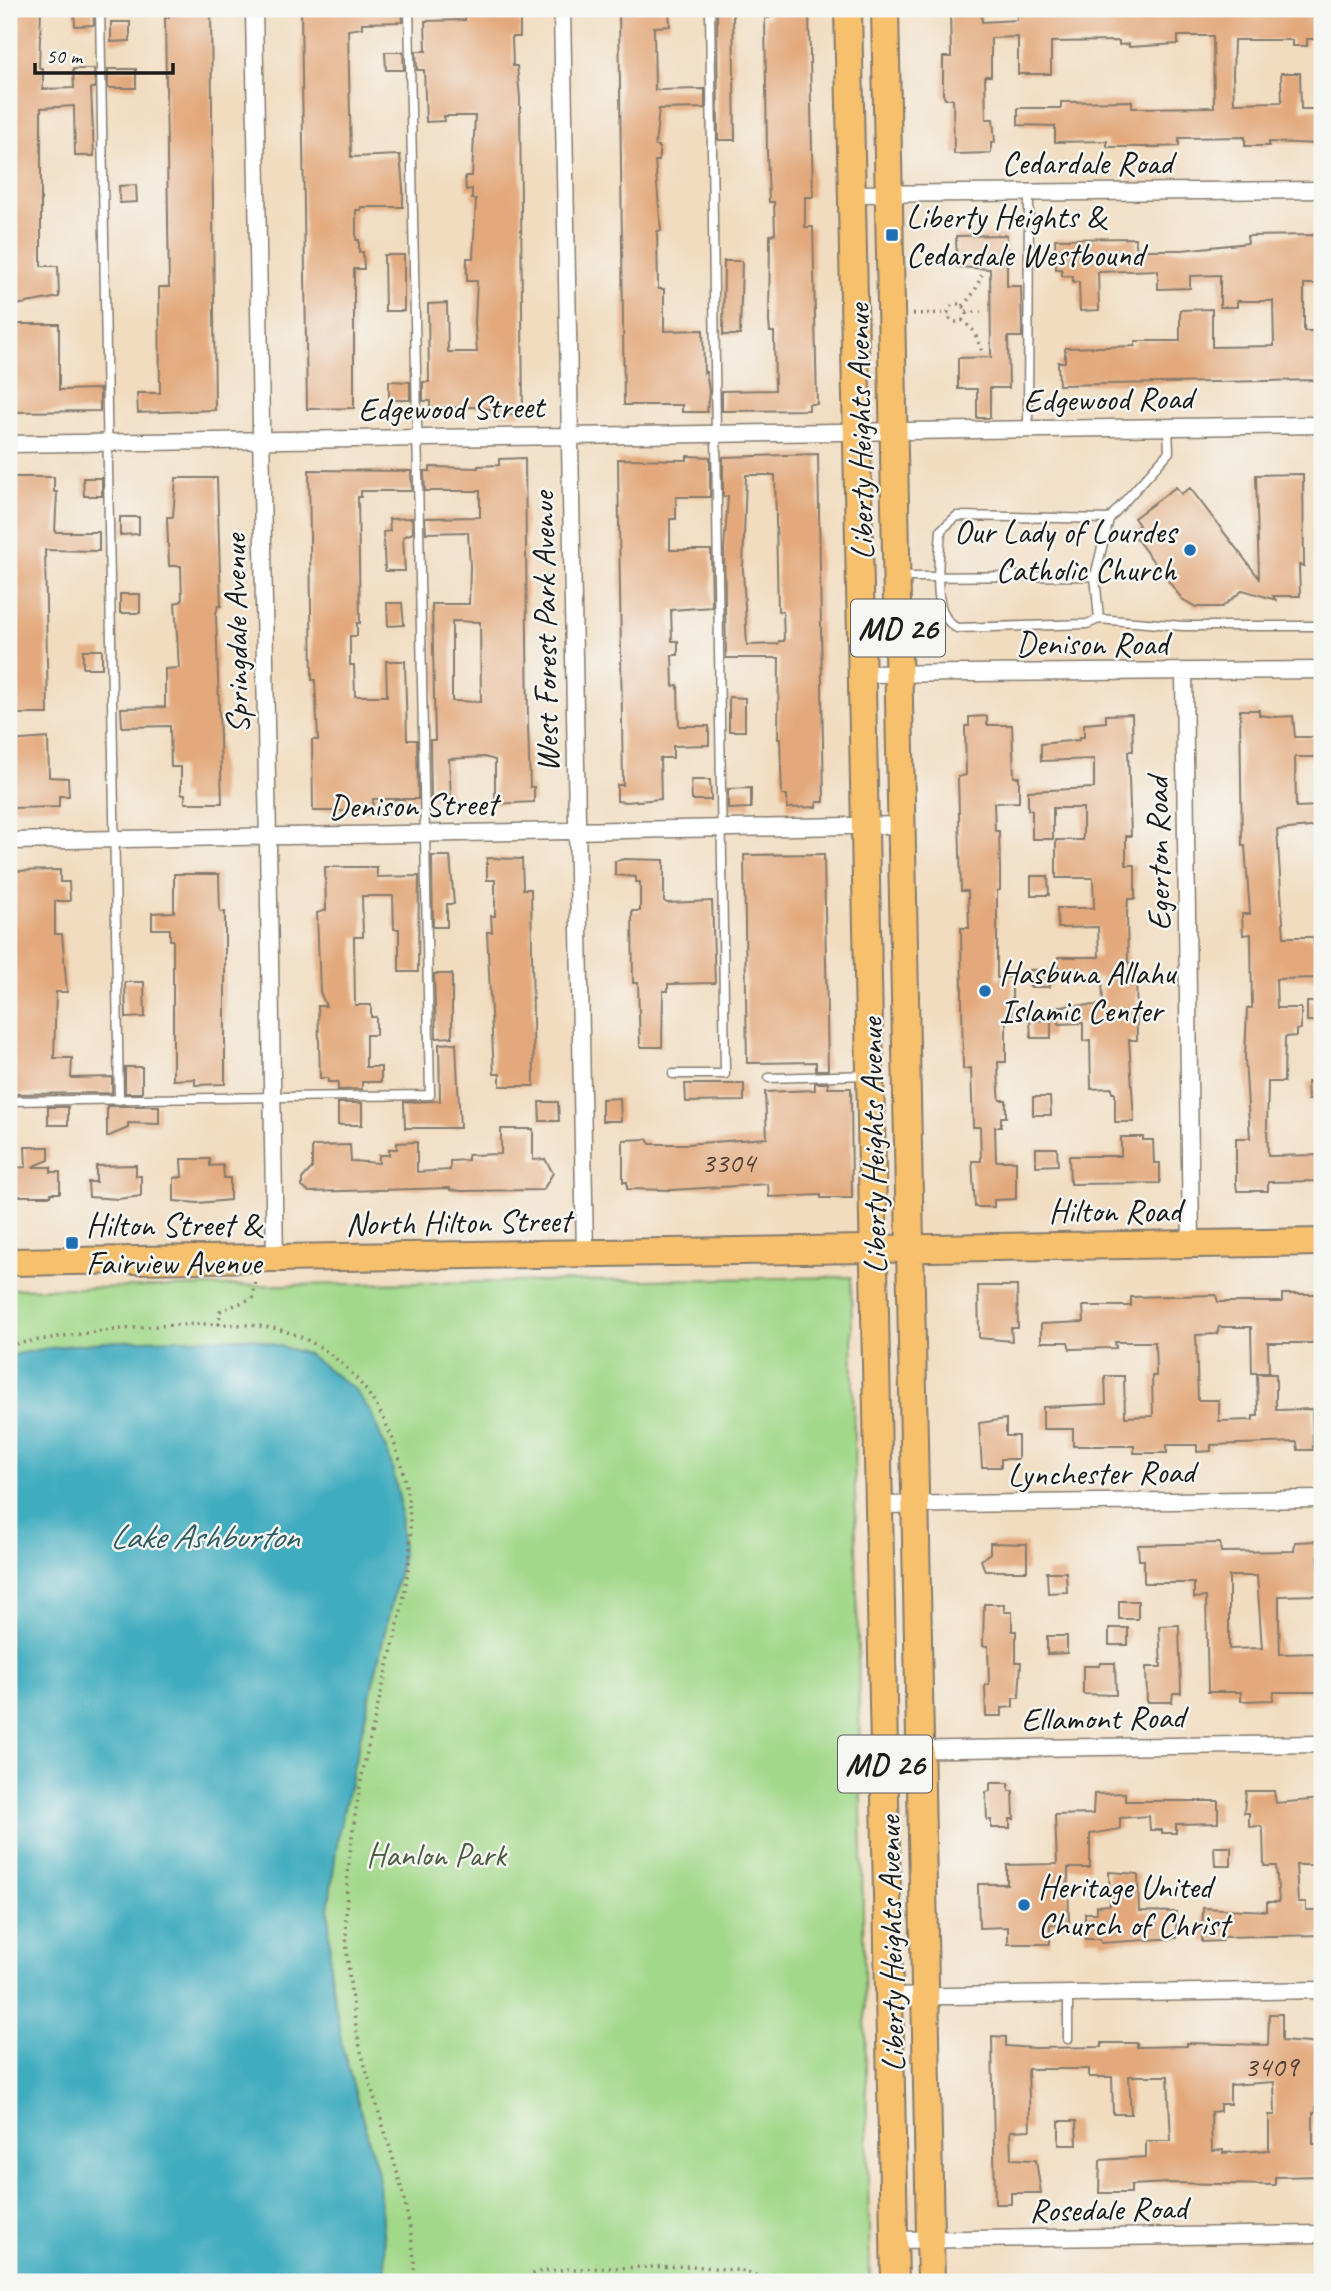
<svg xmlns="http://www.w3.org/2000/svg" width="1331" height="2291" viewBox="0 0 1331 2291" font-family="Caveat,sans-serif">
<style>
.green{fill:#a2d889;stroke:#5f7a52;stroke-width:2}
.water{fill:#40acbf;stroke:#2e646e;stroke-width:2}
.building{fill:#e3a97b;fill-rule:evenodd}
.lines{fill:none;stroke-linecap:round;stroke-linejoin:round}
.lane-casing{stroke:#867c6e;stroke-width:11}
.street-casing{stroke:#867c6e;stroke-width:19}
.primary-casing{stroke:#867c6e;stroke-width:30}
.path{stroke:#867c6e;stroke-width:3.5;stroke-dasharray:2 5;stroke-linecap:butt}
.lane{stroke:#fff;stroke-width:8}
.street{stroke:#fff;stroke-width:16}
.primary{stroke:#f7c06c;stroke-width:26}
.poi-dot{fill:#1f6fb2;stroke:#f6f6f2;stroke-width:2.5}
.labels{text-anchor:middle;stroke-width:5;stroke-linejoin:round;paint-order:stroke}
.number-label{font-size:30px;fill:#4e3f34}
.shield{fill:#f6f6f2;stroke:#5d5d5c;stroke-width:2}
.shield-label{font-size:32px;font-weight:bold;fill:#1c1c1c}
.street-label{font-size:33px;fill:#1c1c1c;stroke:#f6f6f2}
.poi-label{font-size:33px;fill:#1c1c1c;stroke:#f6f6f2;text-anchor:start}
.park-label{font-size:33px;fill:#4b5e42;stroke:#f6f6f2}
.water-label{font-size:35px;font-style:italic;fill:#2c5d65;stroke:#f6f6f2}
</style>
<rect width="100%" height="100%" fill="#f6f6f2"/>
<filter id="ink" filterUnits="userSpaceOnUse"><feTurbulence type="fractalNoise" baseFrequency=".0143" numOctaves="2"/><feDisplacementMap in="SourceGraphic" scale="14" xChannelSelector="R" yChannelSelector="G"/><feConvolveMatrix kernelMatrix="1 2 1 2 8 2 1 2 1" color-interpolation-filters="sRGB"/></filter>
<filter id="wash" filterUnits="userSpaceOnUse"><feTurbulence type="fractalNoise" baseFrequency=".00686" numOctaves="4" result="noise"/><feDisplacementMap in="SourceGraphic" scale="28" xChannelSelector="R" yChannelSelector="G"/><feGaussianBlur stdDeviation="1.57" result="paint"/><feColorMatrix in="noise" values="0 0 0 0 0 0 0 0 0 0 0 0 0 0 0 0 0 1.4 0 .05"/><feComposite in="paint" operator="in"/></filter>
<g filter="url(#wash)">
<rect width="100%" height="100%" fill="#f1dcbf"/>
<path class="green" d="M851,1277L870,2282H9V1289Z"/>
<path class="water" d="M252,1338L307,1354L354,1389L371,1412L390,1459L400,1502L402,1558L339,1830L329,1903L330,1971L342,2046L378,2173L387,2282H9V1356C82,1338 176,1339 252,1338Z"/>
<g id="blocks">
<path class="building" d="M9,9H41L39,68H43V89L74,88L73,69H94L95,88H91L94,156H75L74,106L41,108V266H58L59,297L11,306Z
M74,9H93L94,25L75,26Z
M169,9H211L215,410L138,413L137,393H160L159,287H169L165,18H169Z
M301,9H402L403,22L362,23V28L348,30L351,157L400,155L403,188V207H361V210H356V240H359V252H363L364,269H354V408L307,409Z
M465,9H520V37H512L513,66H517L520,98L523,415L498,414V410L475,407L430,408V401H423V382H429L428,304L447,303L448,352H477L475,323L477,281H467V258H473L476,199H472V189L466,190L465,176H472L475,116H444L445,121L426,122L424,70H417L416,51H426L425,21L465,20Z
M619,9H669L670,26L654,27L655,90L705,89V108L659,109L655,146H659V161H655L661,231H657L658,289H664V331L703,330L704,373L706,372L709,391L707,412H682V405H624Z
M769,9L809,11L813,197H805V227H813L817,404H809V410L722,411V391L775,390L774,332H770L769,322L770,235L775,234L774,202H769L767,151L765,18H769Z
M950,9H981L982,22L1017,20V15H1048V9H1319V39H1307V46H1292V40H1234L1233,74L1234,103L1282,102L1281,73H1300L1301,109H1322V139L1320,144L1269,142V146H1245V137L1179,138V146L1155,147H1107V141L1055,142V126L1018,125V108H1061V102L1132,101V108L1214,107L1213,36H1178V44L1129,47V44L1119,45V41L1051,42V74H1018V37L991,38V76H985L986,119H993L995,142H991V153L954,154L953,99H945L943,94V57H951Z
M717,11H733L735,140H718Z
M111,22H130V41L111,42Z
M385,52H403L404,70H386Z
M108,69H136V88H108Z
M136,185L137,202L120,203L119,186Z
M1007,235V286H1021L1022,337H1008L1009,388H990V418H977V389H958V358L991,357L990,269L957,267L956,236Z
M1317,235V284H1304V331H1320L1319,380L1059,385L1058,362H1065V348L1135,346V341H1180V310L1212,309V347L1274,346L1273,301H1237V307H1220V275L1190,276V288L1158,289V270L1098,272L1099,310L1080,311L1079,282H1073V276H1062V269H1056L1055,239L1135,238L1137,250H1182L1248,243L1247,236Z
M384,255H404V311H385Z
M724,261H742L740,335H723Z
M9,324H59V390L100,389V411L9,412Z
M389,381L410,382V400H389Z
M818,454L824,802H817L816,807L787,808V795H782L780,739H778L779,658H726L724,550L728,496L723,497V457ZM746,475H775L778,611L783,612L784,641H779L778,644L747,645L743,569Z
M687,456L710,457V497H676V519H670V550H711L712,607L671,610L672,641H678V655H672L673,686L678,685L679,726H709V745L673,746V758H660L661,799L626,802L617,801V785H623L618,459L687,460Z
M525,458L528,724L530,787H534V802L495,804V760L484,757L449,759L451,798L431,799L430,740H435L432,604H469L470,567L468,532L426,533L425,518L480,517V491H425L424,471H430V467L478,468V466L499,465V459ZM452,621L480,622L481,702L452,701Z
M309,470L411,471L412,491H361V497H358L360,623H357V636H350V665H354L355,696H387L386,661H405L407,740H417L418,799H373V809L366,811H313L312,740H318L315,680H312Z
M1303,474L1304,566L1299,565L1300,596H1273L1276,600L1243,590L1222,607H1196L1182,599L1131,532L1139,525L1134,518L1176,487L1181,494L1190,488L1259,578L1256,475Z
M11,477H54V492H57L55,532H99V551L45,550L48,714H9Z
M83,478H102V496H84Z
M176,478H217L221,606H218L216,614L222,803H185V794H181V767H171L170,726L122,727L121,708L165,707V669L179,668L175,603L182,601L181,566H169L167,517H173Z
M120,517H139V534L120,535Z
M412,518L413,533L403,537L405,571H385L383,532L390,531L389,519Z
M120,594H140V613H120Z
M387,603H402L404,625L388,626Z
M83,650H102V668H83Z
M729,697L745,698V731H729Z
M1240,710H1259V715L1275,717L1293,716L1295,737H1322V757H1295L1296,807L1322,806V826L1277,830L1284,937H1313L1319,978L1276,979L1277,1008H1301V1029L1296,1030V1036L1285,1037L1284,1082H1268L1267,1127L1268,1156L1320,1155V1181L1268,1182V1191H1237L1236,1183V1138H1250L1245,1059L1247,1008H1252L1251,934L1243,935L1242,914H1250L1245,846H1242Z
M1132,714L1133,751H1128L1131,836H1126V865H1135V899H1128L1127,914L1128,963H1136L1137,1040H1129L1134,1122H1115V1093H1112V1088L1091,1089L1090,1040L1083,1041V1023L1059,1024L1058,1006L1103,1005L1102,977L1059,976L1058,957H1099L1098,927L1058,928L1057,908H1094L1093,878H1056V840H1083V808H1053V839H1032V810H1028V791L1094,788V759L1041,761V744L1079,740V737H1084V724L1106,722V715Z
M987,716V725H1012L1014,777H1019V802L994,803L995,831H999L1000,870V890L997,891V978L1012,977V1015H1006V1062H998L999,1092L1000,1100H1006V1117H1001V1127H995L996,1161H1016V1199L994,1200V1207H975L972,1161H981L980,1127H973L971,1068L963,1069L961,928H969L968,891H961L958,777L966,775L965,726H969V717Z
M48,738L49,777L68,778L69,796H59V807L9,808V741Z
M691,780H710L711,800H692Z
M751,788V808L728,809V789Z
M824,854L828,1070H816V1062L747,1063L744,855Z
M432,856H450L454,904H447V927H433Z
M487,858L522,859L523,889H531L534,1086H500V1074H494L487,932H492L491,916H495V880H487Z
M625,859L664,860V901L667,903L712,901L715,983L668,984V991H663L662,1047H640L638,983H633L632,911H640V882H636V877L615,875V861Z
M325,867H377V877L419,876L418,972H399V929H394L393,896H362L363,937H354L355,1005H371V1017H376V1035H366V1067H381V1082H362V1089L338,1090V1082H328V1078H320L318,1006H326L320,992L317,913L326,910Z
M60,870V882H69L70,901H55V934H62L67,992H56L54,1058H72L71,1078L112,1077V1093L12,1094L9,871Z
M174,874H219L220,912H225V1084L195,1085V1079L173,1080V940H170V929H152V913L174,912Z
M1031,876H1048L1049,895H1031Z
M1030,970H1050V987H1030Z
M434,974H452V1037L436,1038Z
M125,982H144L145,1017L126,1018Z
M1307,1002H1322V1021H1307Z
M1051,1020V1038H1031L1030,1021Z
M456,1043L460,1128H405L404,1102L440,1101L439,1044Z
M125,1067H142V1093H125Z
M1322,1081V1099L1308,1100L1307,1082Z
M815,1083H828V1088H851L852,1198H821V1195L769,1197L768,1184L672,1190L627,1189V1182H623V1140L647,1139L650,1144H686L767,1138L765,1092L815,1090Z
M685,1084H744V1101L686,1102Z
M1033,1097H1050L1051,1115H1033Z
M620,1098L621,1121H602V1099Z
M539,1102H558L559,1121H540Z
M338,1103H362V1125H338Z
M107,1106H159V1124L128,1123V1128L107,1137Z
M48,1107H68V1125H48Z
M501,1129H533V1160L545,1159L553,1173L543,1190L462,1191L450,1190V1188L309,1192L302,1187V1179L312,1168V1146L350,1145L351,1161L379,1163V1155H389V1149H397V1143L417,1142V1172L450,1170V1161L468,1160V1155L501,1154Z
M1121,1137H1143V1140H1153L1154,1163H1160V1183L1070,1184L1069,1156H1121Z
M25,1147H49V1160L32,1167H51V1172H60V1193H51V1196H14V1192H9V1168L26,1167Z
M1036,1148H1057L1058,1165L1036,1166Z
M181,1159H210V1166L223,1165L224,1178H230V1200L198,1203L174,1201V1178L182,1177Z
M136,1165V1176H141V1196L118,1199L89,1197L88,1182H96V1166Z
M978,1286H1017L1018,1328H1011L1012,1341L979,1338Z
M1282,1294H1320L1321,1343H1268L1269,1373H1252L1251,1327H1219L1217,1334L1196,1335L1198,1400H1219V1421L1253,1420V1416H1258L1257,1374H1276V1410L1312,1409L1313,1450H1298L1297,1442L1269,1443L1211,1445V1451L1197,1452V1445H1167V1453H1134V1446H1073V1429H1043V1407L1106,1404L1105,1376H1124L1125,1417L1153,1416L1152,1376H1156L1155,1342H1115L1116,1348L1070,1349L1068,1342H1041V1324L1084,1322L1083,1306H1131V1297L1216,1295L1218,1302H1282Z
M1006,1419V1436H1018V1459H1001V1467H982L979,1423Z
M1318,1541L1320,1595L1279,1596V1620L1280,1654L1322,1653V1692H1274L1273,1700L1241,1701V1692H1208L1206,1597L1194,1598V1583H1144V1560H1139L1138,1545L1220,1543L1221,1552L1294,1551L1295,1542ZM1229,1576H1257L1262,1648L1229,1649Z
M990,1543L1027,1544V1571H985L981,1560L990,1553Z
M1047,1572H1066L1067,1592L1048,1593Z
M1119,1601H1138V1619H1119Z
M984,1604H1004V1612H1012V1631H1016V1662H1021L1019,1698H1013V1707L1002,1708V1716H986L985,1685H989L988,1646H983Z
M1179,1625L1181,1693H1173L1172,1702H1147L1146,1667H1161L1159,1626Z
M1109,1628H1128V1645H1109Z
M1047,1636H1067V1653L1047,1654Z
M1100,1663H1115L1116,1695L1083,1694V1666H1099Z
M990,1783H1009V1791H1013L1014,1819H1010V1828H991V1820H987L986,1792L990,1791Z
M1246,1791H1274L1276,1803L1322,1799V1865H1296L1298,1902H1306V1910H1322V1935L1222,1937V1941L1202,1942L1203,1908L1267,1911V1902H1279L1276,1866H1264L1263,1830L1261,1826L1249,1827V1813H1244Z
M1125,1793V1801H1218V1823L1176,1824V1833H1162V1830H1150L1149,1816L1120,1818V1829L1090,1834V1868H1068L1069,1925H1050V1944H1008V1927L979,1928L978,1884H1007V1865L1057,1864L1055,1815L1093,1814L1094,1794Z
M1214,1847H1231V1866H1215Z
M1109,1872L1138,1874L1139,1911L1176,1912V1938L1101,1943L1100,1939H1085V1913H1097V1906L1110,1905Z
M1269,2014H1282V2041L1322,2044V2060H1318L1319,2071H1316V2112H1313V2144H1322V2176L1275,2177V2185L1169,2183L1131,2185V2193H1099L1100,2160L1146,2157V2141H1171L1168,2076H1129L1131,2114H1113L1112,2077H1089V2069H1028L1030,2130L1010,2131L1011,2159L1036,2160L1041,2193H1011V2204H995L992,2036L1006,2037V2046L1035,2048L1102,2047V2043H1137V2047L1187,2046V2043L1268,2045ZM1274,2082L1275,2115H1269V2150L1223,2153V2150L1212,2151L1211,2112L1220,2111V2104H1230V2085Z
M1059,2121H1076L1077,2145H1059Z"/>
</g>
</g>
<g filter="url(#ink)">
<use href="#blocks" fill-opacity="0" stroke="#867c6e" stroke-width="2"/>
<g class="lines">
<g class="lane-casing">
<path id="lane" d="M100,9L119,1100
M1168,427L1169,452L1109,519L1095,576L1099,619L1183,626H1322
M1028,429L1029,193
M899,577L1095,576
M1099,619L1087,624L957,628C929,615 940,556 941,530L957,516L1109,519
M673,1074H725L710,9
M769,1078L868,1075
M9,1101L430,1095L409,9
M1068,2039V1994"/>
</g>
<g class="street-casing">
<path id="street" d="M254,9L275,1259
M562,9L585,1253
M852,194L1322,190
M9,444L1322,425
M1184,672L1191,1244
M862,674L1322,670
M9,841L902,825
M880,1505L1322,1499
M884,1750L1322,1744
M889,1997L1322,1990
M894,2240L1322,2234"/>
</g>
<g class="primary-casing">
<path id="primary" d="M848,9L895,2282
M885,9L931,2282
M9,1262L1322,1242"/>
</g>
<path class="path" d="M948 313a9 9 0 1 1 18 0a9 9 0 1 1-18 0Z
M963,306L975,291L982,274
M966,312H981
M913,314L949,313
M962,320L974,331L982,351
M219,1325L220,1311L253,1298L256,1279
M9,1345C78,1333 146,1324 216,1324C237,1325 260,1324 281,1330C373,1356 415,1460 410,1548C407,1599 391,1651 379,1701C360,1777 345,1854 346,1932C347,1963 354,2025 362,2055C382,2131 414,2203 415,2282
M521,2282L536,2272L569,2269L692,2266L744,2271L773,2282"/>
<use href="#lane" class="lane"/>
<use href="#street" class="street"/>
<use href="#primary" class="primary"/>
</g>
</g>
<g class="poi-dot">
<rect x="885" y="228" width="14" height="14" rx="3.5"/>
<circle cx="1190" cy="550" r="7"/>
<circle cx="985" cy="991" r="7"/>
<rect x="65" y="1236" width="14" height="14" rx="3.5"/>
<circle cx="1024" cy="1905" r="7"/>
</g>
<g class="labels">
<g class="number-label">
<text x="728" y="1172">3304</text>
<text x="1271" y="2076">3409</text>
</g>
<g class="shield">
<rect x="851" y="599.5" width="94" height="57" rx="5"/>
<rect x="838" y="1735.5" width="94" height="57" rx="5"/>
</g>
<g class="shield-label">
<text x="898" y="639">MD 26</text>
<text x="885" y="1775">MD 26</text>
</g>
<g class="street-label">
<text x="1087" y="174">Cedardale Road</text>
<text transform="translate(1108 398) rotate(-1)" y="12">Edgewood Road</text>
<text transform="translate(451 407) rotate(-1)" y="12">Edgewood Street</text>
<text transform="translate(859 432) rotate(-91)" y="12">Liberty Heights Avenue</text>
<text transform="translate(544 632) rotate(-91)" y="12">West Forest Park Avenue</text>
<text transform="translate(235 634) rotate(-91)" y="12">Springdale Avenue</text>
<text x="1092" y="655">Denison Road</text>
<text transform="translate(413 804) rotate(-1)" y="12">Denison Street</text>
<text transform="translate(1157 854) rotate(-91)" y="12">Egerton Road</text>
<text transform="translate(872 1146) rotate(-91)" y="12">Liberty Heights Avenue</text>
<text x="1115" y="1222">Hilton Road</text>
<text transform="translate(458 1221) rotate(-1)" y="12">North Hilton Street</text>
<text transform="translate(1101 1472) rotate(-1)" y="12">Lynchester Road</text>
<text transform="translate(1103 1717) rotate(-1)" y="12">Ellamont Road</text>
<text transform="translate(890 1944) rotate(-91)" y="12">Liberty Heights Avenue</text>
<text transform="translate(1108 2208) rotate(-1)" y="12">Rosedale Road</text>
</g>
<g class="poi-label">
<text x="906" y="228">Liberty Heights &amp;<tspan x="906" dy="38">Cedardale Westbound</tspan></text>
<text x="1176" y="543" text-anchor="end">Our Lady of Lourdes<tspan x="1176" dy="38">Catholic Church</tspan></text>
<text x="999" y="984">Hasbuna Allahu<tspan x="999" dy="38">Islamic Center</tspan></text>
<text x="86" y="1236">Hilton Street &amp;<tspan x="86" dy="38">Fairview Avenue</tspan></text>
<text x="1038" y="1898">Heritage United<tspan x="1038" dy="38">Church of Christ</tspan></text>
</g>
<g class="park-label">
<text x="436" y="1866">Hanlon Park</text>
</g>
<g class="water-label">
<text x="204" y="1548">Lake Ashburton</text>
</g>
</g>
<rect width="1331" height="2291" fill="none" stroke="#f6f6f2" stroke-width="35"/>
<path d="M35 63v10h138v-10" fill="none" stroke="#1c1c1c" stroke-width="3.5"/>
<text x="46" y="63" font-size="21" fill="#1c1c1c" stroke="#f6f6f2" stroke-width="5" paint-order="stroke">50 m</text>
</svg>
